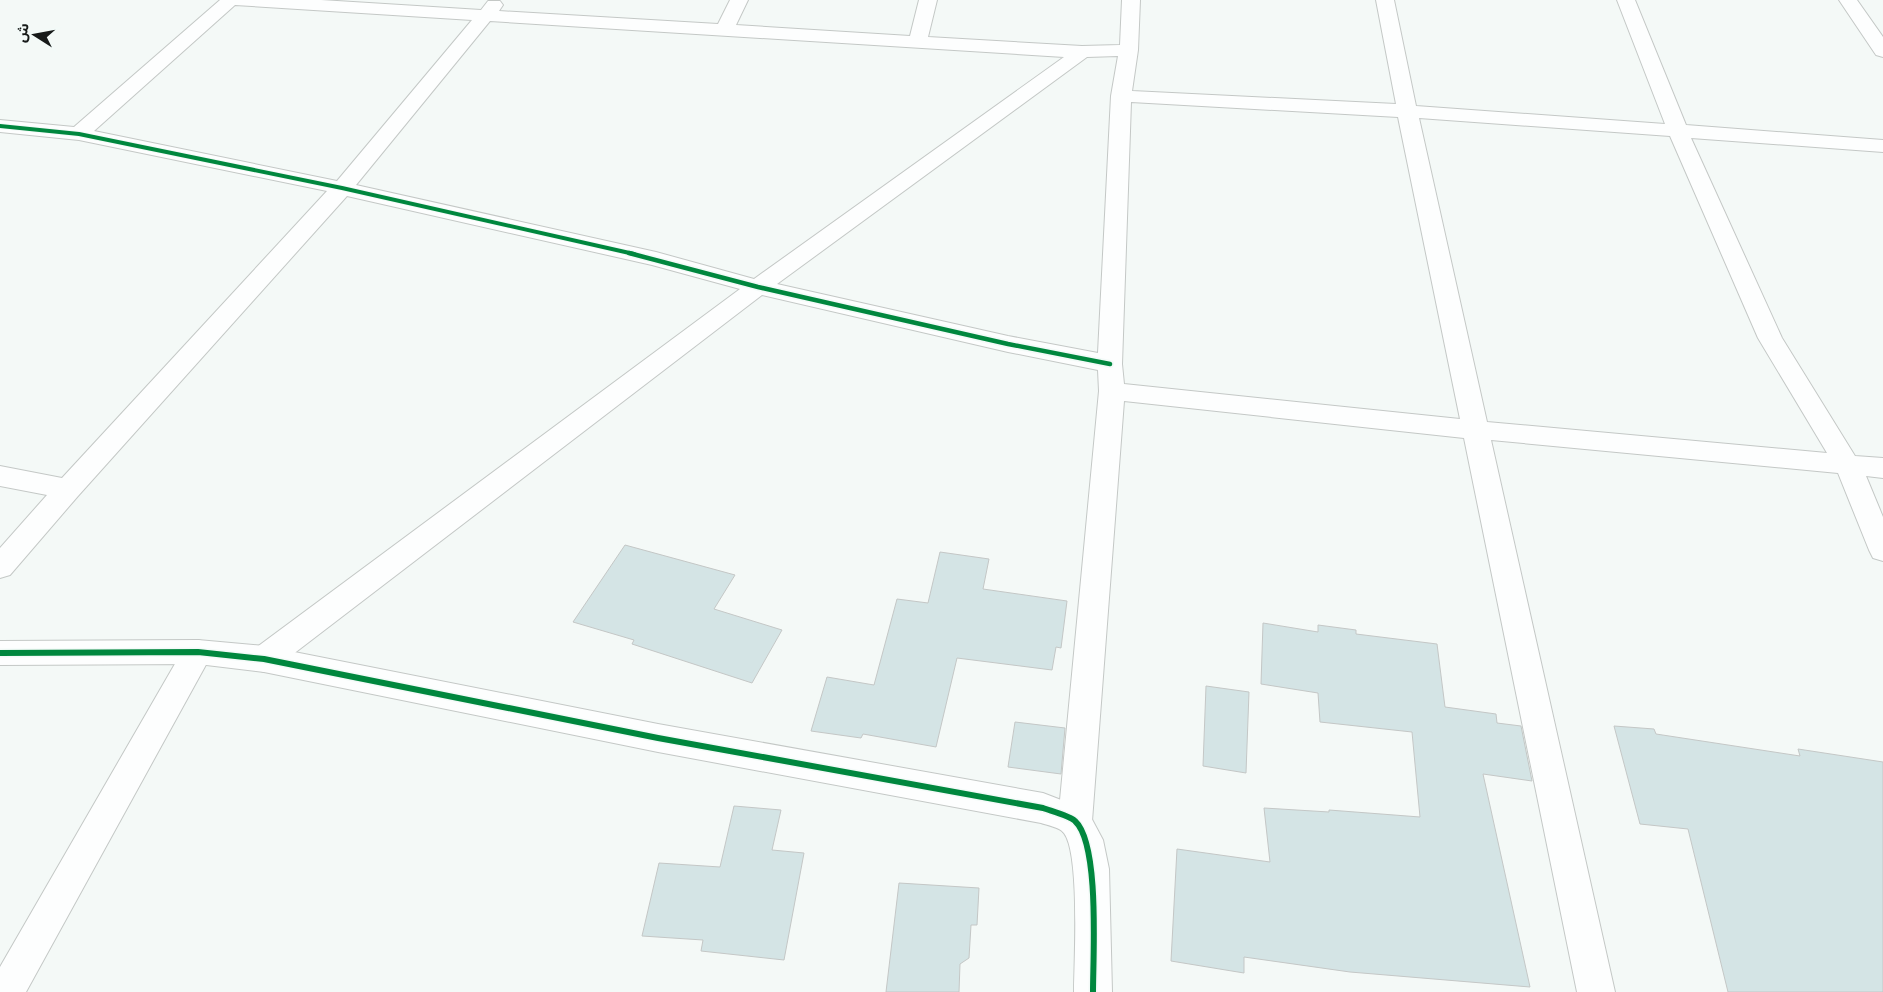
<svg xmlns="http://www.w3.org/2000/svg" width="1883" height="992" viewBox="0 0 1883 992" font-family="'Source Sans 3','Noto Sans Arabic',sans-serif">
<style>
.building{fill:#d4e4e5;stroke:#c4c7c6}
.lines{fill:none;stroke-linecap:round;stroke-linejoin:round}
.minor-casing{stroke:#c4c8c6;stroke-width:2}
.tertiary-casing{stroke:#c4c8c6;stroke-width:2}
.minor{fill:#fdfefe;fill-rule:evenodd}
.tertiary{fill:#fdfefe;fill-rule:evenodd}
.cycleway-far2-casing{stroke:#f3faf8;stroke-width:6}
.cycleway-far1-casing{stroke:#f3faf8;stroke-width:8}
.cycleway-casing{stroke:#f3faf8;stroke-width:9}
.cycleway-far2{stroke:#00873e;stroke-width:4}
.cycleway-far1{stroke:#00873e;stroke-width:4.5}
.cycleway{stroke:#00873e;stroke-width:6}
</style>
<rect width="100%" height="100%" fill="#f4f9f7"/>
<path class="building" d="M625,545L735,575L714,609L782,630L752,683L632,644L634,640L573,622Z
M940,552L989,559L983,589L1067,601L1061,648L1056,647L1052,670L957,658L936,747L863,734L861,738L811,731L827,677L874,685L897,599L928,603Z
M1263,623L1318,632V625L1356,630V634L1437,644L1445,707L1496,714L1497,723L1521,726L1532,781L1483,774L1530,987L1350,972L1244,957V973L1171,961L1177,849L1270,862L1264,808L1329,812V810L1420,817L1412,732L1320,722L1318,693L1261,684Z
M1206,686L1249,692L1246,773L1203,766Z
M1015,722L1065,728L1061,774L1008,767Z
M1614,726L1654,729L1656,734L1800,756L1798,749L1883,762V992H1728L1688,829L1640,824Z
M734,806L781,810L772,850L804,853L784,960L701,951L703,940L642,936L659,863L720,867Z
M899,883L979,888L977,925H971L969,958L960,964L959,992H886Z"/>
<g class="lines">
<g class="minor-casing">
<path id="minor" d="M220,0H321L481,10L488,1H500L503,5L499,11L718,24L730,0H748L736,25L910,36L919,0H937L928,37L1082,46L1120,45L1122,0H1140L1138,50L1132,91L1396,104L1376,0H1394L1416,106L1665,124L1617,0H1635L1686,125L1883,140V152L1691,138L1782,338L1855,456L1883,458V478L1866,476L1883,517V561L1873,558L1869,550L1838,473L1491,440L1615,992H1577L1464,438L1124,401L1092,821L1087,832L1075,836L1063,832L1058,821L1099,391L1098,370L1008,352L762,295L275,668L264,672L253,668L249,659L253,650L740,289L652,265L347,196L78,496L10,575L0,578V548L47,495L0,486V466L62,478L327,191L79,140L0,132V120L74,127ZM235,5L472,20L337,181L94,131ZM490,21L1064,57L754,279L656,252L356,185ZM1118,56L1111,96L1098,353L1008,336L777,284L1087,57ZM1131,102L1398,117L1460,419L1124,384L1122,364ZM1419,118L1670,136L1758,338L1827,453L1487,422Z
M1839,0H1857L1883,37V57L1876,55Z
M198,640L209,643L213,652L26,992H0V967L187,643Z"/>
</g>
<g class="tertiary-casing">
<path id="tertiary" d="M198,640L264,646L658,724L1043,793L1087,810L1103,840L1109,869L1112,992H1074C1074,965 1081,846 1062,831C1057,827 1047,825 1041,823L658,752L264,672L198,664L0,665V641Z"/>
</g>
<use href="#minor" class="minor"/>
<use href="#tertiary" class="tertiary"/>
<g class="cycleway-far2-casing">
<path id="cycleway-far2" d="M0,126L79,134L342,188L634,254"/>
</g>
<g class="cycleway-far1-casing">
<path id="cycleway-far1" d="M629,253L758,287L1008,344L1110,364"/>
</g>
<g class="cycleway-casing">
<path id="cycleway" d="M0,653L198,652L264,659L658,738L1043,808C1051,811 1070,816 1075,821C1100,844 1093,956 1093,992"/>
</g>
<use href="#cycleway-far2" class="cycleway-far2"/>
<use href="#cycleway-far1" class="cycleway-far1"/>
<use href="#cycleway" class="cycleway"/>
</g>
<g transform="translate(35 35) rotate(281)" stroke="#f3faf8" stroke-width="4" paint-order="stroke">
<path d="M0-4L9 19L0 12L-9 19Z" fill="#171a19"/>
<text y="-8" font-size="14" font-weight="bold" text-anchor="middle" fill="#171a19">ش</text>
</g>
</svg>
